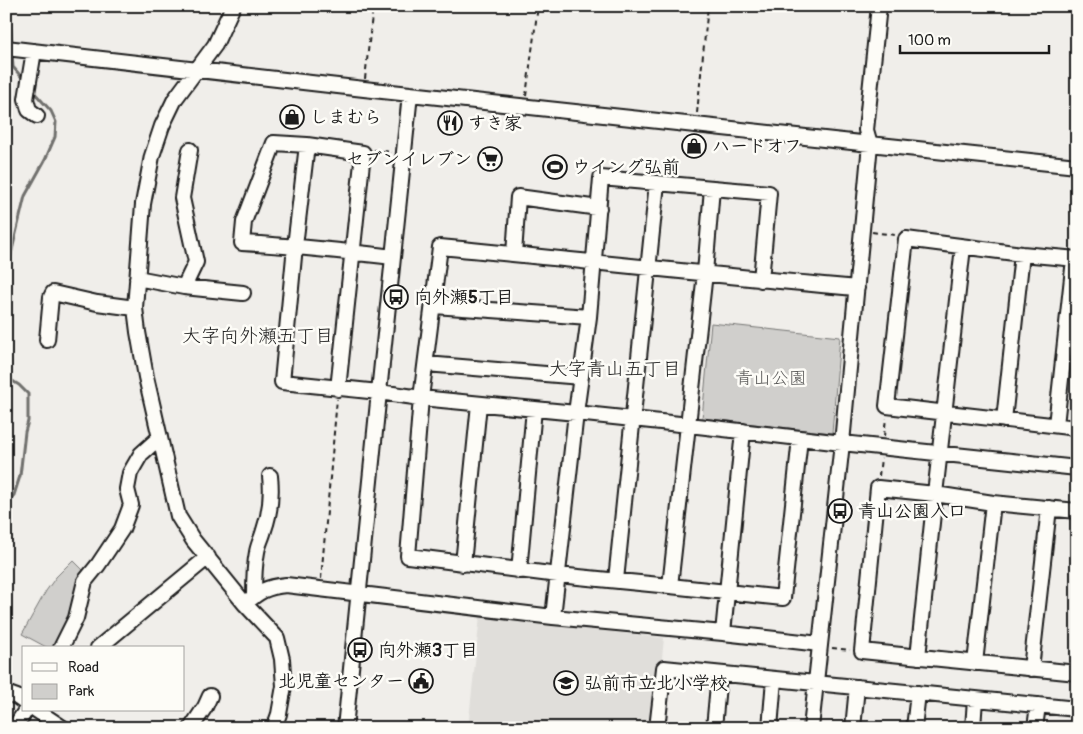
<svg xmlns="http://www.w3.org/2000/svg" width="1083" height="734" viewBox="0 0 1083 734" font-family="Pangolin,'Klee One',sans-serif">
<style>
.built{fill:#e0deda}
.green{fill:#d0cfcc;stroke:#767674}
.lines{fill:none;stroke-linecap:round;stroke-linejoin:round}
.stream{stroke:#706f6d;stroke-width:3}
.minor-casing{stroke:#1c1c1c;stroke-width:18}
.path{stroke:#1c1c1c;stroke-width:2;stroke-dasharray:5 4;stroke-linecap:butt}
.minor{stroke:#fdfcf7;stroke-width:14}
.labels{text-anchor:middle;stroke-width:5;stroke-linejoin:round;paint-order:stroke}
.poi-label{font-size:18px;font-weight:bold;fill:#1c1c1c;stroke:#fdfcf7;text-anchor:start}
.park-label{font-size:18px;fill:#5b5b5a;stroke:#fdfcf7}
.neighbourhood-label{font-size:19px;fill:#1c1c1c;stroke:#fdfcf7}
</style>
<rect width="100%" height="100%" fill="#f0eeea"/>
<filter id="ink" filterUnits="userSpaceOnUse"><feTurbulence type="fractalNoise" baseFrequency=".02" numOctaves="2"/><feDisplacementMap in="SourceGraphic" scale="10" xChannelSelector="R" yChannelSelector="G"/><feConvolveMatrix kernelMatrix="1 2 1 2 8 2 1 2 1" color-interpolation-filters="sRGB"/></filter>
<g filter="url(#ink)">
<path class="built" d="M480,616L664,638L655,728H468Z"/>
<path class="green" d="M711,323L840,337L832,433L702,418Z
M73,560L86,573L72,616L56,648H48L22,634L46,591L56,577Z"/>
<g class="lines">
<path class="stream" d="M7,6L9,10L12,45
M12,51L13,67L25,81
M6,275L25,196L45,160L55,137L56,122L51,111L32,90
M6,377L19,385L28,394V421L25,432L20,476L14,495L6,504"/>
<g class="minor-casing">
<path id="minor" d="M233,6L215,45L175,99L162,126L152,156L143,204L135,308L138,332L146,377L178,516L193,540L245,604L277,638L282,659L284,686L279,714L274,728
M6,48L364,89L870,144L1077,166
M34,51L26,99L29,110L37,116
M307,145L295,246L282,382L379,392L421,398L576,413L689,425L842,443L1077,468
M514,254L518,197L599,208
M1077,259L1022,254L906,239L887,406L1077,428
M137,278L184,287L243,293
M184,287L196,262L182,198L190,150
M434,306L589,317
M47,340L51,297L53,293L97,303L135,308
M426,364L581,377
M338,389L363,153L307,145L274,143L244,222L242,243C293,246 343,251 393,257
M1004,420L1022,254
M1056,425L1074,259
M800,438L783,598L670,586L558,575L408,556L421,398L440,247C579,260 718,276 857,288
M1077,511L993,503L935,494L878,488L862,651L1077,673
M463,564L479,404
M519,571L534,409
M616,580L657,183
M670,586L705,273L712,188
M254,595C254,581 254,567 257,552C258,545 262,538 264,530C270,513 272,494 270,476
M245,604C259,591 267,587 286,585L553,617L723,633L820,644
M553,617L576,413L589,317L601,178L769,193L761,280
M723,633L743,431
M61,648L76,618L85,581L98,565L122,529L131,505L127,489L130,473L141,454L160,437
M98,648L208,557
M918,657L935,494L963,247
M975,663L993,503
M1031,669L1049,508
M6,693L17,697L24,702
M36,710L63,728
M14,728L26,710
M191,728L205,707L210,696
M345,728L379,392L410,94
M657,728L664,668L1077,709
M714,728L719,674
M770,728L774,679
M811,728L842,443L870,144L866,130L879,6
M853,728L857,687
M914,728L918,693
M973,728L975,699
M1035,728L1038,705"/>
</g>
<path class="path" d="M365,79L373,6
M526,96L538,6
M697,113L708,6
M374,150L392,152
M872,232L895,235
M884,436L886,418
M879,476L881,458
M321,579L337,399
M832,648L850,650"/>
<use href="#minor" class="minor"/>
</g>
</g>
<defs>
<g id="shop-ring" transform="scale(1.25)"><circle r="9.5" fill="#fdfcf7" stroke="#1c1c1c" stroke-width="1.5"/><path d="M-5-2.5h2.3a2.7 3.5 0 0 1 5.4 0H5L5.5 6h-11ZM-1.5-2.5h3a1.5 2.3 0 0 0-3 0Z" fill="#1c1c1c"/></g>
<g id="restaurant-ring" transform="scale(1.25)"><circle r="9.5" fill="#fdfcf7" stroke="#1c1c1c" stroke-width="1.5"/><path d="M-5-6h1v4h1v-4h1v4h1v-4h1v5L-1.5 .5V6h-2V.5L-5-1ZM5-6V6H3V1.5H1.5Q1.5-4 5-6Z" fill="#1c1c1c"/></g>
<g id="supermarket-ring" transform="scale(1.25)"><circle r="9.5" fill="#fdfcf7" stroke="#1c1c1c" stroke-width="1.5"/><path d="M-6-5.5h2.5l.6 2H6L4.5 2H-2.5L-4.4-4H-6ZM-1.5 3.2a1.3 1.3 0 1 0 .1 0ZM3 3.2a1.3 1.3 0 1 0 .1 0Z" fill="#1c1c1c"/></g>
<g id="stadium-ring" transform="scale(1.25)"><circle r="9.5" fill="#fdfcf7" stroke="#1c1c1c" stroke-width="1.5"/><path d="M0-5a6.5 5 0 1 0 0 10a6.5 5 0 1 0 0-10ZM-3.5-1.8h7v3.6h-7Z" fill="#1c1c1c"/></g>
<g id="bus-ring" transform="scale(1.25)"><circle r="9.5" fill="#fdfcf7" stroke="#1c1c1c" stroke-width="1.5"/><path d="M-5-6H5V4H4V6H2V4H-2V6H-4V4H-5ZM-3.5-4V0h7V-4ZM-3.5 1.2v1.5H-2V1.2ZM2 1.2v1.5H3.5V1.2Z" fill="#1c1c1c"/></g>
<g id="civic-ring" transform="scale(1.25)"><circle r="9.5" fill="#fdfcf7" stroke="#1c1c1c" stroke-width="1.5"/><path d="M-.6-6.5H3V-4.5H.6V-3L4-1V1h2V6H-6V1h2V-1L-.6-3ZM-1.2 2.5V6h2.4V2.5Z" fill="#1c1c1c"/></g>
<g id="school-ring" transform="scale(1.25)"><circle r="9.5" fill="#fdfcf7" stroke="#1c1c1c" stroke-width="1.5"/><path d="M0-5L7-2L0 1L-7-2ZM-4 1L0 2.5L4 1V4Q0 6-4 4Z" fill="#1c1c1c"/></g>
</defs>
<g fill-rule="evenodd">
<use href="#shop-ring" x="292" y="117"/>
<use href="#restaurant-ring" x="450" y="123"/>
<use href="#shop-ring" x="694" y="146"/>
<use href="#supermarket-ring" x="490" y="159"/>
<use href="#stadium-ring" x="555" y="167"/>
<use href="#bus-ring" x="396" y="297"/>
<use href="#bus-ring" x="840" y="511"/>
<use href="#bus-ring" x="360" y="650"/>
<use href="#civic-ring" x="421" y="681"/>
<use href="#school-ring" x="566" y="683"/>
</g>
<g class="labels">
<g class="poi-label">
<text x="310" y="123">しまむら</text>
<text x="468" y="129">すき家</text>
<text x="712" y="152">ハードオフ</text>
<text x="472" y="165" text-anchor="end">セブンイレブン</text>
<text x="572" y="173">ウイング弘前</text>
<text x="414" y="303">向外瀬5丁目</text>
<text x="858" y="517">青山公園入口</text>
<text x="378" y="656">向外瀬3丁目</text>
<text x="404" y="687" text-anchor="end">北児童センター</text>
<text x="584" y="689">弘前市立北小学校</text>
</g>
<g class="park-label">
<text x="771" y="384">青山公園</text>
</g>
<g class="neighbourhood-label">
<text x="258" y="342">大字向外瀬五丁目</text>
<text x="615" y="375">大字青山五丁目</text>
</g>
</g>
<rect width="1083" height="734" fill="none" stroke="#fdfcf7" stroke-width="25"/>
<rect x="12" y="12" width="1058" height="709" fill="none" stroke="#1c1c1c" stroke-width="2" filter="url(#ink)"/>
<rect x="22" y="646" width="162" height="65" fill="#fdfcf7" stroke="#a3a29f"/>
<rect x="32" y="663" width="25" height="8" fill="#fdfcf7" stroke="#a3a29f"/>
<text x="68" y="672" font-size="15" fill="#1c1c1c">Road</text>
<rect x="32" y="684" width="25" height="15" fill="#d0cfcc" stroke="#a3a29f"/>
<text x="68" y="696" font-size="15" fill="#1c1c1c">Park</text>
<path d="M900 45v8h149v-8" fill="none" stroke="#1c1c1c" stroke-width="2.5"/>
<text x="908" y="45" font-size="15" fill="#1c1c1c" stroke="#fdfcf7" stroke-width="4" paint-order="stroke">100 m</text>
</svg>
